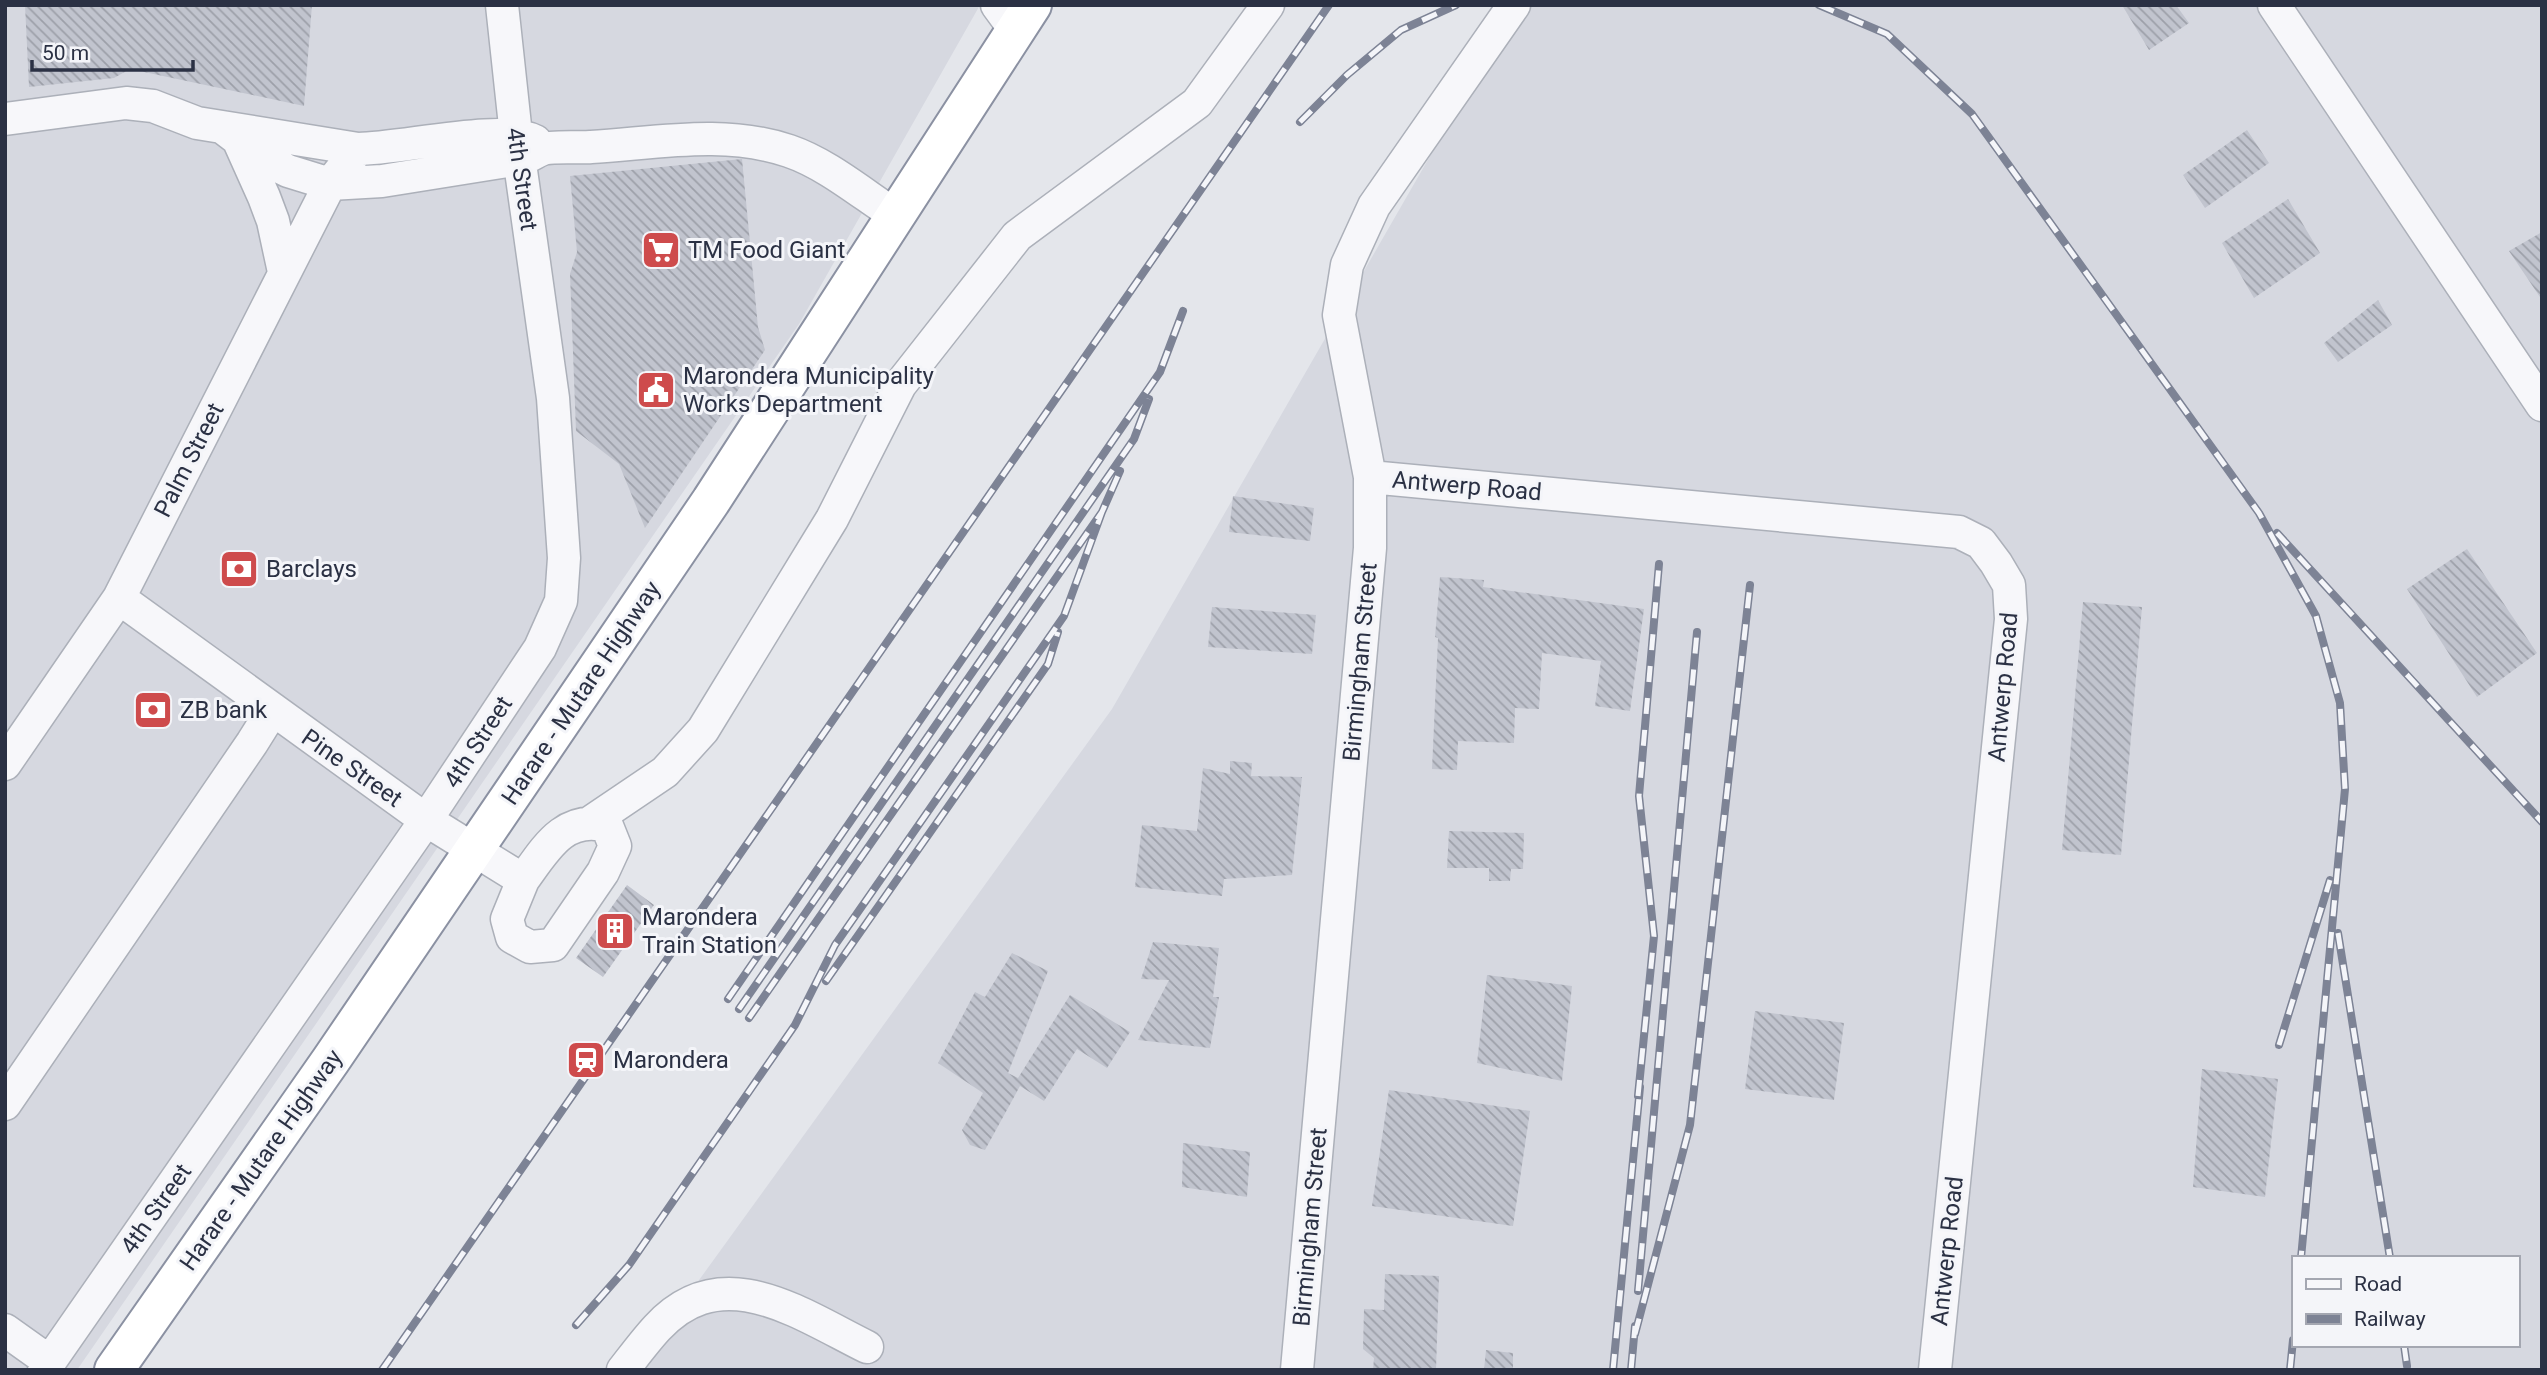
<svg xmlns="http://www.w3.org/2000/svg" width="2547" height="1375" viewBox="0 0 2547 1375" font-family="Roboto,sans-serif">
<style>
.built{fill:#d6d8e0;fill-rule:evenodd}
.building{fill:url(#building-back-hatch)}
.lines{fill:none;stroke-linecap:round;stroke-linejoin:round}
.minor-casing{stroke:#acb0b9;stroke-width:35}
.highway-casing{stroke:#8b91a2;stroke-width:42}
.minor{stroke:#f7f7fa;stroke-width:32}
.highway{stroke:#fff;stroke-width:38}
.rail-casing{stroke:#7d8395;stroke-width:8}
.rail{stroke:#f4f5f9;stroke-width:5;stroke-dasharray:16;stroke-linecap:butt}
.labels{text-anchor:middle;stroke-width:6;stroke-linejoin:round;paint-order:stroke}
.street-label{font-size:24px;fill:#2b3144;stroke:#f4f5f9}
.poi-label{font-size:24px;fill:#2b3144;stroke:#f4f5f9;text-anchor:start}
</style>
<defs>
<pattern id="building-back-hatch" width="6" height="6" patternUnits="userSpaceOnUse" patternTransform="scale(1.75)"><rect width="6" height="6" fill="#c1c4ce"/><path d="M-1 5l2 2M0 0l6 6M5-1l2 2" fill="none" stroke="#9da0a9"/></pattern>
</defs>
<rect width="100%" height="100%" fill="#e4e6eb"/>
<path class="built" d="M5,5H980L799,324L77,1370H5Z
M1517,5H2542V1370H634L1112,709ZM2293,1258H2517V1345H2293Z"/>
<path class="building" d="M25,5H312L304,106L130,69L114,78L29,87Z
M2122,5H2176L2189,23L2149,50Z
M2247,130L2269,163L2205,208L2183,175Z
M742,159L758,327L765,350L645,528L619,464L576,431L570,274L577,252L570,176Z
M2288,199L2320,253L2254,298L2222,243Z
M2542,232V300L2509,251Z
M2378,300L2392,325L2338,362L2324,343Z
M1233,496L1314,508L1310,541L1229,532Z
M2467,549L2537,653L2477,697L2407,589Z
M1440,577L1484,580L1483,587L1644,609L1630,711L1595,706L1601,661L1542,653L1539,709L1515,708L1514,743L1458,741L1457,770L1432,769L1438,638L1435,637Z
M2083,602L2142,607L2121,855L2062,850Z
M1212,607L1316,615L1312,654L1208,647Z
M1230,761L1252,763L1251,776L1302,777L1292,875L1224,879L1222,896L1135,887L1142,825L1197,831L1203,768L1230,774Z
M1449,831L1524,833L1523,869H1511L1510,881H1489V868H1447Z
M627,885L654,905L603,977L576,958Z
M1153,942L1219,948L1213,997H1219L1210,1048L1138,1040L1169,980L1141,979Z
M1012,953L1048,971L1008,1073L1018,1078L1070,995L1130,1032L1107,1068L1077,1049L1044,1101L1020,1086L985,1150L970,1145L962,1130L983,1093L938,1063L975,992L985,997Z
M1487,975L1572,986L1562,1081L1477,1063Z
M1755,1011L1844,1023L1834,1100L1745,1089Z
M2202,1069L2278,1079L2265,1197L2193,1187Z
M1389,1090L1530,1111L1513,1226L1372,1206Z
M1183,1143L1250,1152L1247,1197L1182,1187Z
M1385,1274L1439,1276L1436,1370H1373L1374,1358L1363,1349L1364,1309L1384,1310Z
M1486,1350L1513,1353V1370H1484Z"/>
<g class="lines">
<g class="minor-casing">
<path id="minor" d="M997,5L1016,31
M2274,5L2542,405
M5,119L126,103L153,106L197,123L358,149C400,149 502,124 535,141
M222,127L264,159L288,171L330,184L382,181L519,159C529,158 534,152 543,149C551,146 581,148 591,147C657,143 724,129 789,151C827,164 861,193 895,215
M238,139L264,197L273,221L284,272
M1370,477L1959,532L1981,543L1996,563L2009,585L2011,619L1935,1370
M119,598L426,820L523,880L507,919L512,937L530,947L553,945L603,872L615,846L607,826C564,814 545,850 523,880
M5,764L119,598L330,184L358,149
M591,822L665,772L703,730L832,519L900,385L1017,236L1197,103L1268,5
M5,1104L252,743L272,711
M5,1330L50,1362
M44,1370L426,820L540,648L561,601L564,558L553,398L516,135L502,5
M623,1370C634,1356 645,1341 657,1328C722,1257 800,1314 867,1347
M1297,1370L1370,548V477L1339,315L1347,265L1374,206L1514,5"/>
</g>
<g class="highway-casing">
<path id="highway" d="M114,1370L331,1060L711,501L1032,5"/>
</g>
<use href="#minor" class="minor"/>
<use href="#highway" class="highway"/>
<g class="rail-casing">
<path id="rail" d="M1819,5L1887,34L1972,114L2259,513L2316,616L2340,703L2345,789L2301,1258
M1300,122L1347,75L1401,30L1456,5
M2277,533L2542,822
M2338,933L2390,1258
M826,981L1048,664L1058,632
M728,999L1160,372L1183,311
M739,1009L1134,439L1149,399
M749,1018L1102,512L1120,471
M2279,1045L2330,880
M1638,1096L1654,936L1639,796L1659,564
M1638,1291L1697,632
M576,1325L629,1265L795,1025L835,945L1064,616L1102,512
M1635,1334L1690,1125L1750,585
M2404,1345L2407,1366
M382,1370L1329,5
M1613,1370L1640,1087
M1631,1370L1635,1326
M2290,1370L2293,1340"/>
</g>
<use href="#rail" class="rail"/>
</g>
<defs>
<g id="supermarket-square" transform="scale(2.0125)"><rect x="-9" y="-9" width="18" height="18" rx="4" fill="#ce4b4c" stroke="#f4f5f9"/><path d="M-6-5.5h2.5l.6 2H6L4.5 2H-2.5L-4.4-4H-6ZM-1.5 3.2a1.3 1.3 0 1 0 .1 0ZM3 3.2a1.3 1.3 0 1 0 .1 0Z" fill="#fff"/></g>
<g id="civic-square" transform="scale(2.0125)"><rect x="-9" y="-9" width="18" height="18" rx="4" fill="#ce4b4c" stroke="#f4f5f9"/><path d="M-.6-6.5H3V-4.5H.6V-3L4-1V1h2V6H-6V1h2V-1L-.6-3ZM-1.2 2.5V6h2.4V2.5Z" fill="#fff"/></g>
<g id="bank-square" transform="scale(2.0125)"><rect x="-9" y="-9" width="18" height="18" rx="4" fill="#ce4b4c" stroke="#f4f5f9"/><path d="M-6-4H6V4H-6ZM0-2.3a2.3 2.3 0 1 0 0 4.6a2.3 2.3 0 1 0 0-4.6Z" fill="#fff"/></g>
<g id="building-square" transform="scale(2.0125)"><rect x="-9" y="-9" width="18" height="18" rx="4" fill="#ce4b4c" stroke="#f4f5f9"/><path d="M-4-6H4V6H1V3H-1V6H-4ZM-2.5-4.3h1.7v1.8h-1.7ZM.8-4.3h1.7v1.8H.8ZM-2.5-1h1.7V.8h-1.7ZM.8-1h1.7V.8H.8Z" fill="#fff"/></g>
<g id="station-square" transform="scale(2.0125)"><rect x="-9" y="-9" width="18" height="18" rx="4" fill="#ce4b4c" stroke="#f4f5f9"/><path d="M-3-6H3Q5-6 5-4V2Q5 4 3 4L4.5 6H3L1.5 4h-3L-3 6H-4.5L-3 4Q-5 4-5 2V-4Q-5-6-3-6ZM-3.5-4v3h7v-3ZM-3.5 1v1.5H-2V1ZM2 1v1.5H3.5V1Z" fill="#fff"/></g>
</defs>
<g fill-rule="evenodd">
<use href="#supermarket-square" x="661" y="250"/>
<use href="#civic-square" x="656" y="390"/>
<use href="#bank-square" x="239" y="569"/>
<use href="#bank-square" x="153" y="710"/>
<use href="#building-square" x="615" y="931"/>
<use href="#station-square" x="586" y="1060"/>
</g>
<g class="labels">
<g class="street-label">
<text transform="translate(522 179) rotate(82)" y="8">4th Street</text>
<text transform="translate(189 460) rotate(-63)" y="8">Palm Street</text>
<text transform="translate(1467 486) rotate(5)" y="8">Antwerp Road</text>
<text transform="translate(1360 662) rotate(-85)" y="8">Birmingham Street</text>
<text transform="translate(2003 687) rotate(-85)" y="8">Antwerp Road</text>
<text transform="translate(581 693) rotate(-56)" y="8">Harare - Mutare Highway</text>
<text transform="translate(478 742) rotate(-57)" y="8">4th Street</text>
<text transform="translate(352 768) rotate(35)" y="8">Pine Street</text>
<text transform="translate(261 1160) rotate(-55)" y="8">Harare - Mutare Highway</text>
<text transform="translate(156 1209) rotate(-55)" y="8">4th Street</text>
<text transform="translate(1310 1227) rotate(-85)" y="8">Birmingham Street</text>
<text transform="translate(1947 1251) rotate(-84)" y="8">Antwerp Road</text>
</g>
<g class="poi-label">
<text x="688" y="258">TM Food Giant</text>
<text x="683" y="384">Marondera Municipality<tspan x="683" dy="28">Works Department</tspan></text>
<text x="266" y="577">Barclays</text>
<text x="180" y="718">ZB bank</text>
<text x="642" y="925">Marondera<tspan x="642" dy="28">Train Station</tspan></text>
<text x="613" y="1068">Marondera</text>
</g>
</g>
<rect width="2547" height="1375" fill="none" stroke="#2b3144" stroke-width="14"/>
<rect x="2292" y="1256" width="228" height="91" fill="#f4f5f9" stroke="#a4a7b1" stroke-width="2"/>
<rect x="2306" y="1279" width="35" height="10" fill="#f7f7fa" stroke="#a4a7b1" stroke-width="2"/>
<text x="2354" y="1291" font-size="21" fill="#2b3144">Road</text>
<rect x="2306" y="1314" width="35" height="10" fill="#7d8395" stroke="#a4a7b1" stroke-width="2"/>
<text x="2354" y="1326" font-size="21" fill="#2b3144">Railway</text>
<path d="M32 60v10h161v-10" fill="none" stroke="#2b3144" stroke-width="3.5"/>
<text x="42" y="60" font-size="21" fill="#2b3144" stroke="#f4f5f9" stroke-width="5" paint-order="stroke">50 m</text>
</svg>
